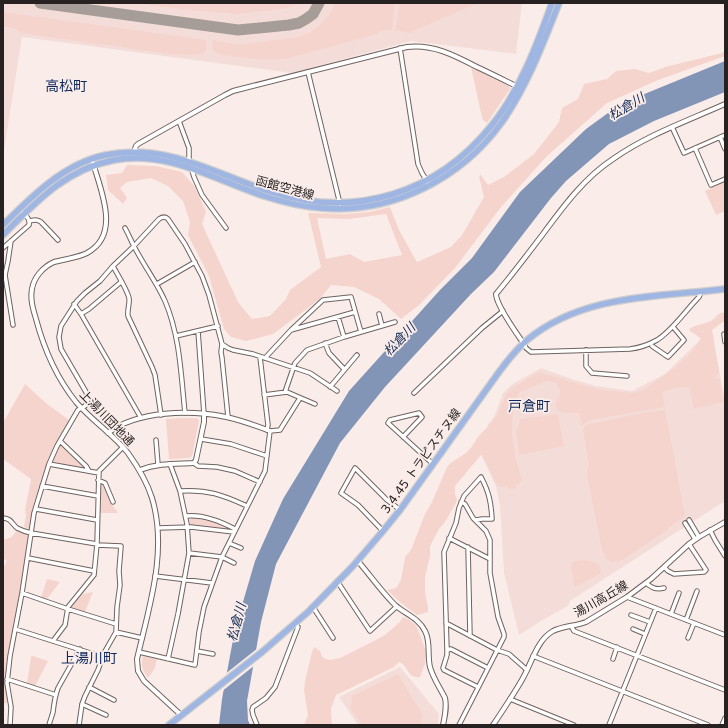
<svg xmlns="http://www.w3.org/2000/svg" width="728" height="728" viewBox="0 0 728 728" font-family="'DejaVu Sans','Noto Sans JP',sans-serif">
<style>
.built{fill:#f4ddd8}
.green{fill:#f5d4cd;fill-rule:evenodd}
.water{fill:#8395b7}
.pier{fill:#faede9}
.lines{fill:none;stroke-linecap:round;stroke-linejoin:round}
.taxiway{stroke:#a69c98;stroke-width:11}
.minor-casing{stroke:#6f6360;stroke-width:5.5}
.tertiary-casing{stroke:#6f6360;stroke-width:6}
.primary-casing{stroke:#cfcece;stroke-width:8}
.minor{stroke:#fff;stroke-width:3.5}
.tertiary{stroke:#fff;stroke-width:4}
.primary{stroke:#a0b6e2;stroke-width:5.5}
.labels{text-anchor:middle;stroke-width:3.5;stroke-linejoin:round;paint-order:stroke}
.street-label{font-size:12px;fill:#272221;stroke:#faede9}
.water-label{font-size:13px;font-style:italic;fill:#142a57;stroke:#faede9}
.quarter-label{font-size:14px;fill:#0f295e;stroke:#faede9}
</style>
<rect width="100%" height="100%" fill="#faede9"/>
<path class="built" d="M3,3H522L516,54L411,41L292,73L22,37L3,157Z
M711,329L725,400V501L570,601L568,606L541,621L519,635L504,573L500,506L496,486L486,465L482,457L488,424L494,417L503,393L511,385L541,368L572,379L596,386L632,391L665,374Z
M400,667L439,714L438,725H358L339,697Z"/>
<path class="green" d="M134,3H298L288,8L238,14L180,9Z
M335,3H395L392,30H385L370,36L289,58C264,61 242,58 218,54L213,50L212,40L235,44H243L292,38L301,36L309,33L321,24L332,11Z
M400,3H478L409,33L395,30Z
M3,12L206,40C206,44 208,49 205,52C197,60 139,49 125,48L119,46L106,45L21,33L16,29L3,26Z
M725,51V56L658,80L607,103L546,157L501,207L455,268L419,305L401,319L379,299L354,287L331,285L320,299L273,334L246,341L231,337L224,329L209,276L188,235L190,222L183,201L168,186L151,178L127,182L120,188L127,198L123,204L108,190L106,175L122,173L127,165L156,166L182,172L195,187L206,212L202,224L238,302L252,319L270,316L286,299L290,290L321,267L308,213L347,214L369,212L390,207L399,230L417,262L451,247L462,235L484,197L479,176L481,175L488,185L504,177L534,154L559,122L562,108L578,99L584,84L607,79L616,71L635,69L649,73L665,67L722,53ZM386,214L402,255L364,262L350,254L326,259L317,218L349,219Z
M471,67L509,86L510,89L487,123L483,120L481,113Z
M725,182V211L716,215L705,191Z
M725,312V321L723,322L712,330L719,371L718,374L713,379L719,378L724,402L694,409L689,387L674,388L662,392L665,407L591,420L585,423L582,426L579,413C572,413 552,415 556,403C556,402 559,398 559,397C560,395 560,393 560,391L555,382L547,381L520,392L517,397L513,409L512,433L516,460L522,480C520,484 516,483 516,488L512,489L508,488L507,486L501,487L498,486L494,480L483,456L481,455L455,486V494L457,499L456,503L445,522L439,529L430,546V556L425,577V593L428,607V612L417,615L401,603L387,590L396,588L401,580L405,557L411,550L425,514L432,502L447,467C453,459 463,457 469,450C473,446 475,441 478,437C484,430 490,425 495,418C502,408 503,395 512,388L539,372L572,382L601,390L632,393L643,390L676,367L691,353L701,339L695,334L690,331L689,329C696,325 703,324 711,321C714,319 716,316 719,314C720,313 723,312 725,312Z
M25,384L47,404L69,420L55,444L48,462L33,506L29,529L24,527L26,515L25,510L31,479L3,459V423Z
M665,410L685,516L670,527L669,529L621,561L612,562L606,559L602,550L587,475L589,464L583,430L585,425L591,424L637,414Z
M558,414L564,446L519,455L516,431L521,419Z
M182,418H197L199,421L192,456L189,458L169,459L166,419Z
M60,444L85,467L84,468L52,462Z
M101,483L104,485L111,503L118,513H100Z
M192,518C204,518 217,523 229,528L228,530L191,525L189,520Z
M17,530L27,534L29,536L26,558L8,655L5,684L8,703H3V569L7,560L3,559V540L12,537Z
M585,560C593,562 604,563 600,574L575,587L571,567L574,561Z
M47,579L60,582L46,600L41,598Z
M93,592L85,612L71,608L75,601L83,594Z
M403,617L408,619L416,625L426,651L425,664L420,677C407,679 409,666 399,662L394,667L336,695L331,709L332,725H304L308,715L304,690L305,681L312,652L314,647L320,651L323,658L330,660L340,658L372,642L385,635L400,622Z
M31,656H33L48,661L35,686L27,684Z
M143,656L157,659L155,668L148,678C142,670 141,665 143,656Z
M398,674L423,716L420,725H362L351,709L352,696Z"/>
<path class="water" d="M725,61V92L654,121L609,144L566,181L551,198L494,272L471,294L385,387L340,443L276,564L261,622L247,701L248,720L250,725H219L222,699L235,629L255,561L283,499L349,391L440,290L472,258L520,192L586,129L608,113L642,95Z"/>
<path class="pier" d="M258,648L255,665L221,692L224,675Z"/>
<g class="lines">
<path class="taxiway" d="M40,3L238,30L289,25L299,23L306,19L313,14L319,3"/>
<g class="minor-casing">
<path id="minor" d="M400,48L418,164L422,173L430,186
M308,72L340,204
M179,121L189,148V161L194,177L202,195L226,228
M672,127L684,153L725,135
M720,137L725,149
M695,148L711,185L725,179
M29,221C34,220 37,219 41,222L58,240
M125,228C129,235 132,243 136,250C145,267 157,283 165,301C180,336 181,375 185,413
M11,241L8,261L5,275L13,325
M3,248L29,225C30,219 27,217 23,213
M113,266C117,274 127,289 129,298C130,304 127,310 128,316L152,367L155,375L161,415
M157,284L195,262
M74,304L81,314L141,418
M81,314L89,309L121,282
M379,314L382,326
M338,317L344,337
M291,330L323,300L351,297L361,332
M198,331L204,414
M725,334H724L725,342
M176,336L218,326
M325,343L329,353L344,369
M222,344L221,352L222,358L228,417
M524,344L526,348L531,352L630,349C639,348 648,345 657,340C672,331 686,310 699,297L701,292
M652,346L668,357L684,340L674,328
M586,350V366L592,373L627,376
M260,357L268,425L267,430
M265,358L291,330L355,312
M330,387L357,355
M285,392L295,363L307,350L344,337L395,322
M414,393L482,328L503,311
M264,395L287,392L315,404
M403,437L422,417L419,413L390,420L388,423L433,464
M201,439L231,444L267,456
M156,440L158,465
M60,441L86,466L89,471
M194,463L198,466L217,467L235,471L260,482
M49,464L57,446L78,410L85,406L87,403L88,399L86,392L61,349L59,337L61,326L77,301L85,293L100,281L113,266L134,246L159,219C162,217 165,216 168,219L185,244L202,276L209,295L222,344L228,348L233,350L253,354L310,373L337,391
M98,480L105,483L113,502
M42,486L98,496
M180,491C207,489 223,495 247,506
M36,509L97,520
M186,516C203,514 220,521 235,529
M3,518C12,519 11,523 17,528C21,530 26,532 31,533L97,544
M476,520L482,519H492C491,502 489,492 481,477L464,496L459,508L456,523L444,552L447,650V655L443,668L444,670L478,687
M689,520L699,537
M685,523L695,539
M158,528L191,527L234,532
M710,530L715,540L725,556
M383,531L358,505L341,493L355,468L386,499L400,510
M449,538L490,559
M229,543L241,548
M468,547L470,636
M189,553L222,557L234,563
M28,558L94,571
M664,567L668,571L674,574L704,572L706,570L689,544
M155,576L212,583
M337,581L370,631L395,608
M646,583C652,588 656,590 664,588
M22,593L68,609L116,624
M627,597L725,635
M313,607L333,638
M671,614L679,593
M631,615L650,622
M686,620L697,591
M446,623L497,650L509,654L527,670
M571,626L574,631L725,690
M15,629L103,657
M633,629L645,634
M116,632L142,638
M688,638L694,623
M53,641L65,625L68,607L94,575L97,544L99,471L123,447
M447,650L451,649L488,668
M197,651L213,654
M139,652L195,665L199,632L204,607L222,557L265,471L270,431L280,430L300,398
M533,656L708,725
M168,659L178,614L189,553L187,524L180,491L170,464
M613,659L617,647
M7,679L56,695
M89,687L114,700
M510,699L574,725
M82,704L106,715
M10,725L11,707L7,683L10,656L22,593L34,513L49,464L99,473
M49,725C50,721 52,716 53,712C54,703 55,696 58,688L80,649
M79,725L82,704L85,696L98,670L104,653L116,632L117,607L120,585L119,571L121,546L97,545
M257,725L253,715L252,710L253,707L266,698L275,687L298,627L295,623
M459,725L504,637V634L498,617L490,573V540L486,531L473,518L465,504L461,502
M609,725L656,608
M722,725L725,718"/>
</g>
<g class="tertiary-casing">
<path id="tertiary" d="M135,149L136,146L138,144L225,95L233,91L407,47C433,44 454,55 477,67C490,73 504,80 518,87
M93,163C101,191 121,235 87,253C77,258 65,259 54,262C43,267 34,277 32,289C30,299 33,309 36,319C44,349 56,377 76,402C92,421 113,434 128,453C138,467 147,482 152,498C168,551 149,607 137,659L138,671L144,681L181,715
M524,344C517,334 496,305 496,294C512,275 527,255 543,234C563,207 584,178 613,159C647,135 687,121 725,104
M108,433C138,410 191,410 226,417C240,420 257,426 270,431
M140,470C158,463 175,464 194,463L196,460L204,422V414
M357,560C370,575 381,591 395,605C405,614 419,618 425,631C431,642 427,655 430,667C433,678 440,688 445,698C447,707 445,716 443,725
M493,725C503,710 514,694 523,678C532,662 537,640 553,631C563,626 576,626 586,622L627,597L651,579L689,544L699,537L725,522"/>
</g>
<g class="primary-casing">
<path id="primary" d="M3,225C32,196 65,163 106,155C168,143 215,174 271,192C354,219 437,194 492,125C520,90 537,45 552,3
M3,235C36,202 66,169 114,160C168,150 215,180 264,196C283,202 302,207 322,208C392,214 461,179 502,122C527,86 543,44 559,3
M169,725L262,652L308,612L353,566L383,531L400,510L499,372C507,361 517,349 527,340C583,294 657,297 725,289"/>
</g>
<use href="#minor" class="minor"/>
<use href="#tertiary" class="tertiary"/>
<use href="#primary" class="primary"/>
</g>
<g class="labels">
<g class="street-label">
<text transform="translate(285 188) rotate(15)" y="4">函館空港線</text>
<text transform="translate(107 418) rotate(46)" y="4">上湯川団地通</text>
<text transform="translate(421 461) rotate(-54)" y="4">3.4.45 トラピスチヌ線</text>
<text transform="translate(601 599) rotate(-30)" y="4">湯川高丘線</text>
</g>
<g class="water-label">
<text transform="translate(626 106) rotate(-31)" y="5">松倉川</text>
<text transform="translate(399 339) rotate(-46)" y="5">松倉川</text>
<text transform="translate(236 622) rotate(-75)" y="5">松倉川</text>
</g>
<g class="quarter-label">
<text x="66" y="91">高松町</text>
<text x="529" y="411">戸倉町</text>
<text x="89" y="663">上湯川町</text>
</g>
</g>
<rect width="728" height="728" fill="none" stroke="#272221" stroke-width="8"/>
</svg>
